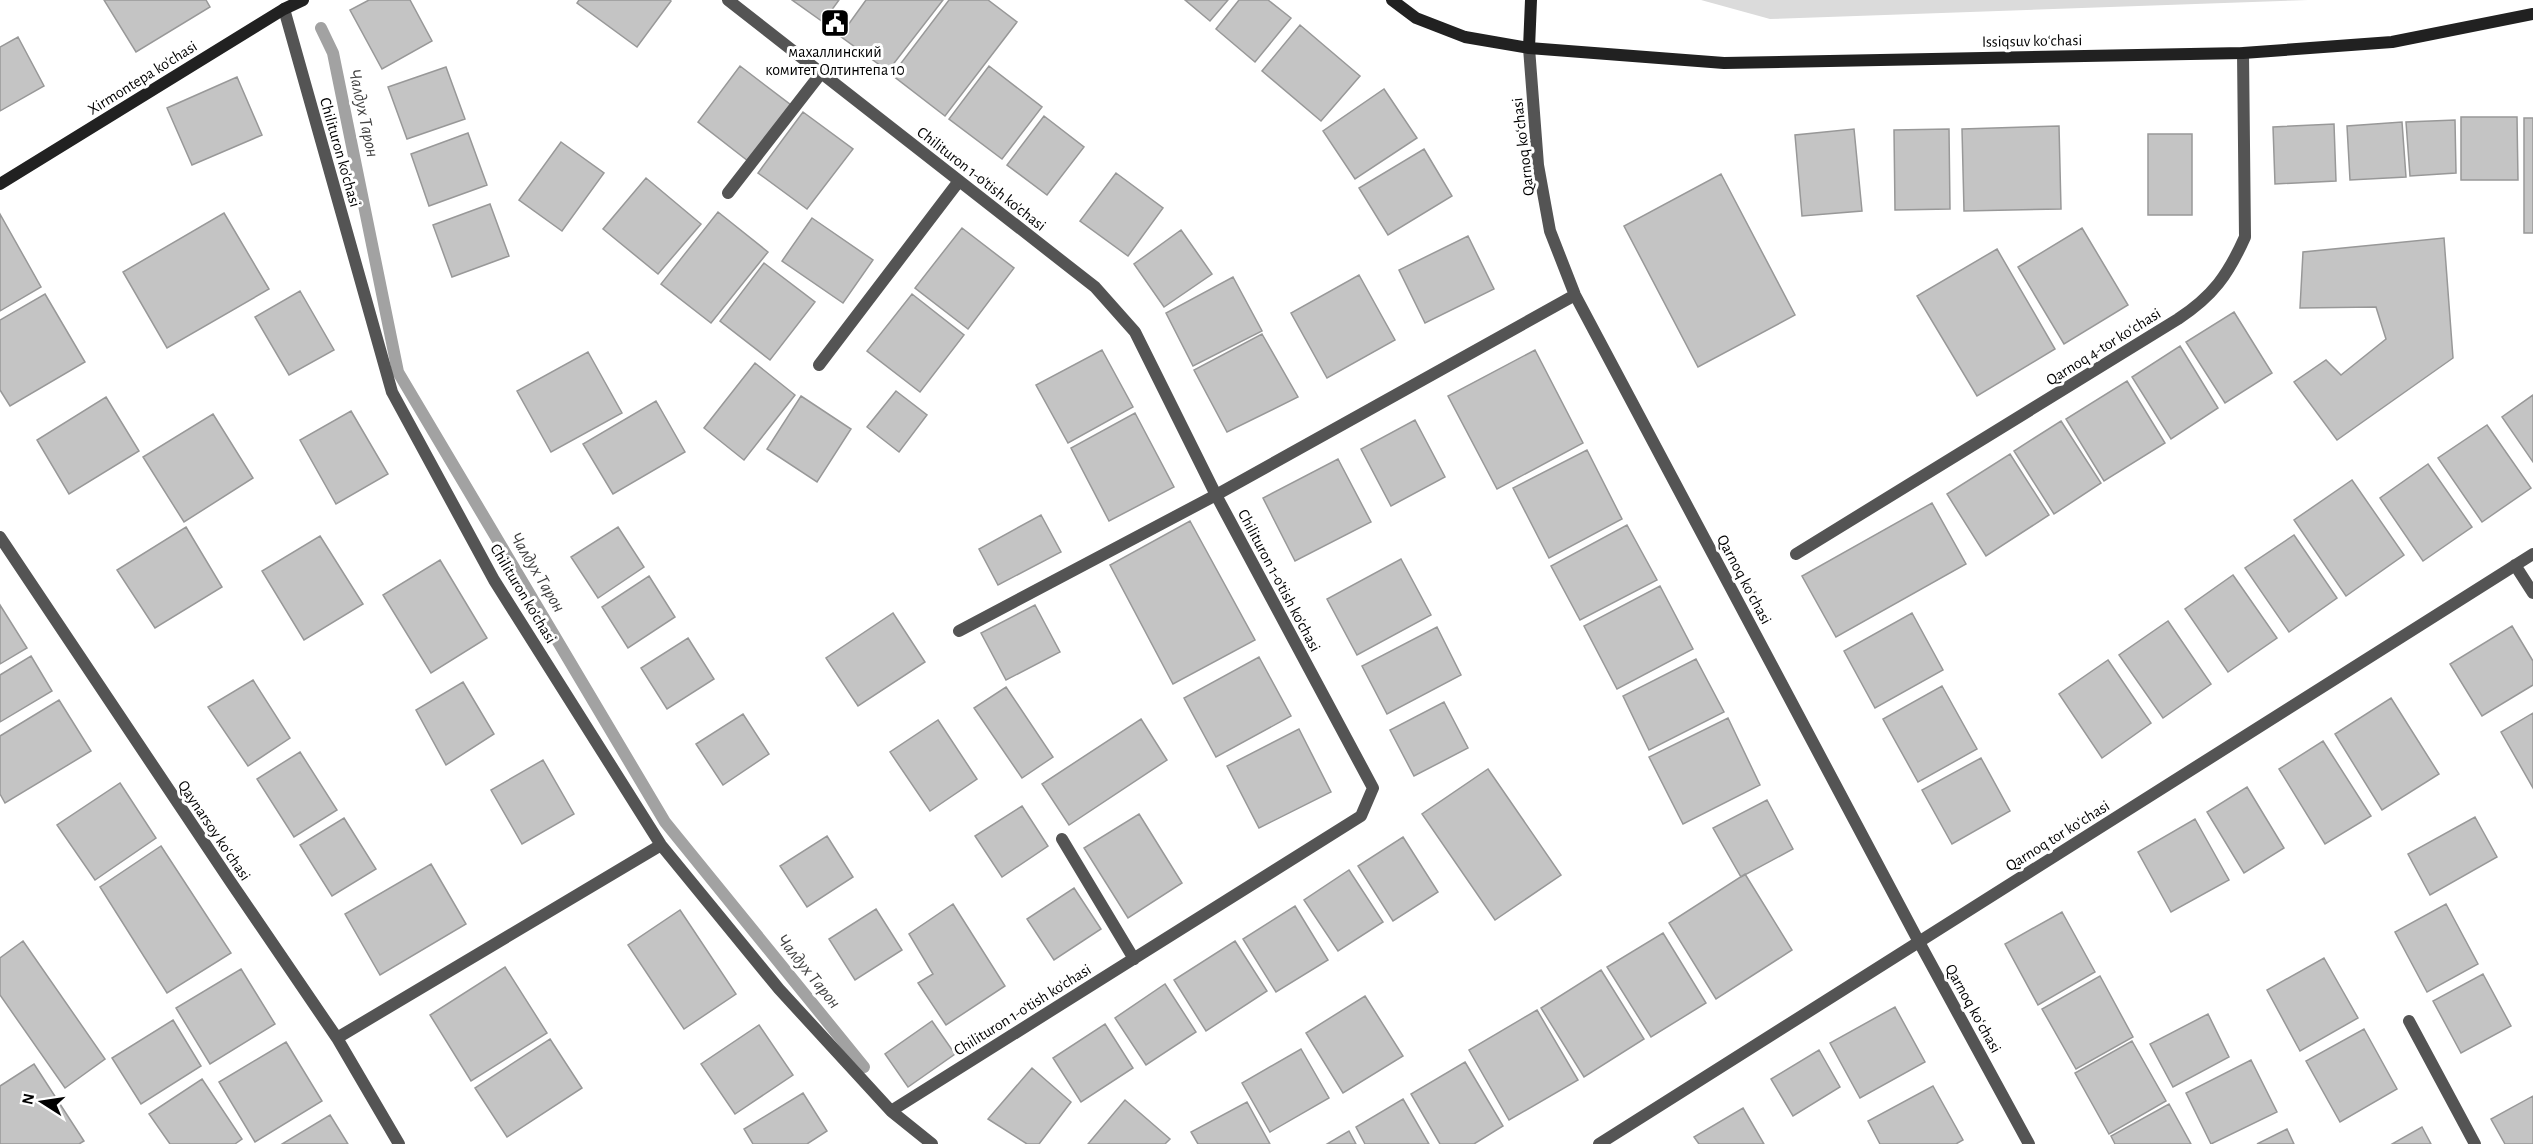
<svg xmlns="http://www.w3.org/2000/svg" width="2533" height="1144" viewBox="0 0 2533 1144" font-family="'Alegreya Sans',sans-serif">
<style>
.green{fill:#dbdbdb}
.lines{fill:none;stroke-linecap:round;stroke-linejoin:round}
.stream{stroke:#a2a2a2;stroke-width:12}
.building{fill:#c4c4c4;stroke:#989898;stroke-width:1.5}
.street{stroke:#545454;stroke-width:12}
.secondary{stroke:#212121;stroke-width:12}
.labels{text-anchor:middle;stroke-width:6;stroke-linejoin:round;paint-order:stroke}
.street-label{font-size:16px;fill:#000;stroke:#fff}
.poi-label{font-size:16px;fill:#000;stroke:#fff}
.water-label{font-size:18px;font-style:italic;fill:#434343;stroke:#fff}
</style>
<rect width="100%" height="100%" fill="#fff"/>
<path class="green" d="M1701,0H2308L1770,19Z"/>
<g class="lines">
<path class="stream" d="M321,28L333,53L398,372L665,822L864,1067"/>
</g>
<path class="building" d="M104,0H206L210,7L136,52Z
M369,0H410L432,41L382,69L350,10Z
M579,0H670L671,1L637,47L577,3Z
M792,0H839L823,22Z
M866,0H943L888,71L840,36Z
M949,0H988L1017,22L945,116L892,75Z
M1185,0H1228L1210,21Z
M1239,0H1268L1291,18L1255,62L1216,29Z
M1300,25L1360,76L1321,121L1262,71Z
M18,37L44,86L0,111V47Z
M740,66L791,105L748,161L698,122Z
M989,66L1042,107L1002,159L949,119Z
M446,67L465,119L407,139L388,87Z
M237,77L262,135L192,165L167,108Z
M1384,89L1417,138L1355,179L1323,131Z
M803,112L853,149L807,209L758,173Z
M1044,116L1084,147L1047,195L1007,165Z
M2461,117H2517L2518,180H2461Z
M2524,118H2533V233H2524Z
M2455,120L2456,173L2410,176L2406,122Z
M2402,122L2406,177L2350,180L2347,126Z
M2334,124L2336,181L2275,184L2273,127Z
M2059,126L2061,209L1964,211L1962,129Z
M1854,129L1862,211L1802,216L1795,135Z
M1949,129L1950,209L1895,210L1894,130Z
M468,133L487,185L429,206L411,154Z
M2148,134H2192V215H2148Z
M561,142L604,173L562,231L519,200Z
M1424,149L1452,196L1388,235L1359,188Z
M1116,173L1163,208L1128,256L1080,221Z
M1721,174L1795,315L1698,367L1624,226Z
M646,178L701,224L658,274L603,229Z
M490,204L509,256L452,277L433,225Z
M718,212L768,252L711,323L661,284Z
M224,213L269,289L167,348L123,272Z
M0,214L41,287L0,311Z
M812,218L873,260L843,303L782,261Z
M962,228L1014,268L968,329L915,288Z
M2082,228L2128,305L2064,344L2018,267Z
M1181,230L1212,274L1164,307L1134,264Z
M1468,236L1494,289L1425,323L1399,270Z
M2444,238L2453,358L2337,440L2294,382L2326,360L2341,375L2386,339L2376,307L2300,308L2303,252Z
M1997,249L2055,349L1977,396L1917,296Z
M764,263L815,302L770,360L720,321Z
M1359,275L1395,340L1327,378L1291,313Z
M1233,277L1262,331L1193,366L1166,313Z
M300,291L334,350L289,375L255,317Z
M45,294L85,362L10,406L0,390V320Z
M912,294L964,335L920,392L867,351Z
M2234,312L2272,373L2225,403L2186,342Z
M1262,334L1298,397L1227,432L1194,370Z
M2180,346L2218,408L2171,439L2132,377Z
M1102,350L1133,407L1068,443L1036,385Z
M1535,350L1583,443L1497,489L1448,396Z
M588,352L622,413L551,452L517,391Z
M755,363L795,395L744,460L704,428Z
M2127,381L2165,443L2104,481L2066,419Z
M896,391L927,415L899,452L867,427Z
M2533,395V462L2502,417Z
M801,396L851,429L817,482L767,449Z
M106,397L139,451L69,494L37,440Z
M656,401L685,452L613,494L583,444Z
M351,411L388,474L336,504L300,440Z
M1135,413L1174,487L1109,521L1071,448Z
M213,414L253,478L184,522L143,457Z
M1415,420L1445,477L1391,506L1361,449Z
M2061,421L2101,483L2054,514L2014,451Z
M2487,425L2531,488L2482,522L2438,458Z
M1587,450L1622,519L1549,558L1513,488Z
M2010,454L2049,515L1986,556L1947,494Z
M1338,459L1371,522L1295,561L1263,498Z
M2428,464L2472,527L2423,561L2380,498Z
M2352,480L2404,555L2346,596L2294,520Z
M1932,503L1966,564L1836,637L1802,576Z
M1041,515L1061,552L998,585L979,549Z
M1190,521L1255,640L1173,684L1110,565Z
M1627,525L1657,580L1580,620L1551,566Z
M186,527L222,587L155,628L117,570Z
M618,527L644,567L598,598L571,557Z
M2294,535L2337,598L2289,632L2245,568Z
M320,536L363,604L304,640L262,571Z
M1401,559L1431,615L1357,655L1327,599Z
M440,560L487,638L431,673L383,595Z
M2233,575L2277,638L2228,672L2185,609Z
M649,576L675,617L628,648L602,607Z
M1660,586L1693,649L1617,689L1584,626Z
M0,605L27,648L0,664Z
M1035,605L1060,652L1006,680L981,633Z
M893,613L925,662L858,706L826,658Z
M1912,613L1943,670L1875,708L1844,651Z
M2168,621L2211,684L2163,718L2119,655Z
M2512,626L2533,661V685L2482,716L2450,664Z
M1437,627L1461,675L1387,714L1362,666Z
M688,638L714,679L667,709L641,668Z
M31,656L52,691L0,722V675Z
M1259,657L1291,716L1216,757L1184,698Z
M1696,659L1724,712L1649,750L1623,696Z
M2108,660L2151,723L2102,758L2059,694Z
M253,680L290,738L248,766L208,707Z
M463,682L494,734L446,765L416,710Z
M1942,686L1977,749L1918,782L1883,719Z
M1006,687L1053,757L1022,778L974,708Z
M2391,698L2439,774L2382,810L2335,734Z
M59,700L91,751L5,803L0,794V736Z
M1444,702L1468,748L1414,776L1390,730Z
M2533,713V788L2501,732Z
M743,714L769,754L723,785L696,744Z
M1728,718L1760,785L1683,824L1649,757Z
M1141,719L1167,760L1069,825L1042,784Z
M938,720L977,779L930,811L890,752Z
M1299,729L1331,792L1259,828L1227,766Z
M2323,741L2371,816L2325,844L2279,769Z
M300,752L337,810L294,837L257,779Z
M1981,758L2010,811L1952,844L1922,790Z
M543,760L574,814L522,844L491,790Z
M1488,769L1561,875L1495,920L1422,814Z
M120,783L156,838L95,880L57,825Z
M2247,787L2284,848L2244,873L2207,812Z
M1767,800L1793,849L1741,877L1713,828Z
M1022,806L1048,846L1002,877L975,836Z
M1139,814L1182,883L1128,918L1084,848Z
M2475,817L2497,857L2430,895L2408,854Z
M344,818L376,869L332,896L300,845Z
M2195,819L2229,880L2171,912L2138,852Z
M827,836L853,877L807,907L780,866Z
M1403,837L1438,892L1393,921L1358,866Z
M161,846L231,953L167,993L100,887Z
M431,864L466,924L380,975L345,914Z
M1349,870L1383,922L1338,951L1304,900Z
M1745,874L1792,950L1716,999L1669,923Z
M1074,888L1101,929L1054,960L1027,919Z
M953,904L1005,986L946,1025L918,983L933,974L909,934Z
M2446,904L2478,964L2427,992L2395,932Z
M1295,906L1328,960L1276,992L1243,939Z
M876,909L902,950L855,980L829,939Z
M680,910L736,994L684,1029L628,945Z
M2062,912L2095,972L2038,1005L2005,944Z
M1663,933L1706,1003L1651,1037L1607,967Z
M23,941L105,1059L65,1088L0,995V958Z
M1235,941L1267,991L1206,1031L1174,980Z
M2324,958L2358,1018L2300,1051L2267,990Z
M505,967L547,1033L471,1081L430,1015Z
M241,969L275,1024L210,1064L176,1008Z
M1601,970L1644,1039L1584,1077L1541,1008Z
M2483,974L2511,1026L2461,1053L2433,1001Z
M2100,976L2133,1037L2076,1069L2042,1009Z
M1165,984L1196,1032L1146,1065L1115,1018Z
M1365,996L1403,1056L1343,1093L1306,1033Z
M1895,1007L1925,1062L1860,1098L1830,1043Z
M1537,1010L1578,1080L1509,1120L1469,1050Z
M2208,1014L2229,1057L2173,1087L2150,1044Z
M173,1020L201,1066L141,1104L112,1058Z
M932,1021L955,1054L908,1087L885,1054Z
M1105,1024L1133,1068L1081,1102L1053,1058Z
M759,1025L793,1075L735,1114L701,1064Z
M2364,1029L2397,1089L2340,1122L2306,1061Z
M550,1039L582,1088L507,1137L475,1088Z
M2132,1041L2166,1101L2109,1134L2075,1073Z
M286,1042L322,1101L255,1142L219,1082Z
M1301,1049L1329,1098L1270,1132L1242,1083Z
M1819,1050L1840,1087L1793,1116L1771,1079Z
M2251,1060L2277,1112L2211,1144L2186,1093Z
M1465,1062L1503,1126L1474,1144H1440L1411,1094Z
M34,1064L84,1141L79,1144H0V1086Z
M1032,1068L1071,1102L1039,1144H1027L988,1119Z
M202,1079L242,1139L235,1144H170L149,1114Z
M1933,1086L1963,1140L1956,1144H1880L1868,1121Z
M803,1093L827,1131L807,1144H753L744,1129Z
M2533,1096V1144H2505L2491,1119Z
M1403,1099L1429,1144H1365L1356,1127Z
M1125,1100L1170,1139L1165,1144H1088Z
M1247,1102L1270,1144H1198L1191,1132Z
M2169,1104L2191,1144H2115L2111,1136Z
M1743,1108L1764,1144H1699L1694,1137Z
M330,1115L348,1144H282Z
M2422,1127L2431,1144H2392Z
M2287,1129L2294,1144H2257Z
M1349,1131L1356,1144H1327Z"/>
<g class="lines">
<path class="street" d="M728,0L1095,287L1135,332L1216,495L1373,788L1361,816L891,1111
M284,9L392,392L494,580L661,845L779,989L891,1111L932,1144
M1529,48L1538,165L1550,231L1575,295L1919,942L2029,1144
M728,193L822,72
M819,365L959,181
M0,537L230,881L337,1038L399,1144
M1796,554L2178,319C2213,296 2228,275 2245,237L2243,53
M2515,565L2533,593
M959,631L1216,495L1575,295
M1062,839L1134,959
M2409,1021L2475,1144
M337,1038L661,845
M1599,1144L2533,554"/>
<path class="secondary" d="M1392,0L1416,18L1465,37L1529,48L1724,63L2243,53L2392,42L2533,14
M1529,48L1531,0
M0,184L284,9L303,0"/>
</g>
<defs>
<g id="civic-square" transform="scale(1.5)"><rect x="-9" y="-9" width="18" height="18" rx="4" fill="#000" stroke="#fff"/><path d="M-.6-6.5H3V-4.5H.6V-3L4-1V1h2V6H-6V1h2V-1L-.6-3ZM-1.2 2.5V6h2.4V2.5Z" fill="#fff"/></g>
</defs>
<g fill-rule="evenodd">
<use href="#civic-square" x="835" y="23"/>
</g>
<g class="labels">
<g class="street-label">
<text transform="translate(2032 40) rotate(-1)" y="6">Issiqsuv koʻchasi</text>
<text transform="translate(142 77) rotate(-32)" y="6">Xirmontepa ko'chasi</text>
<text transform="translate(1522 147) rotate(-97)" y="6">Qarnoq koʻchasi</text>
<text transform="translate(341 152) rotate(74)" y="6">Chilituron ko'chasi</text>
<text transform="translate(982 178) rotate(38)" y="6">Chilituron 1-o'tish ko'chasi</text>
<text transform="translate(2103 346) rotate(-32)" y="6">Qarnoq 4-tor koʻchasi</text>
<text transform="translate(1745 579) rotate(62)" y="6">Qarnoq koʻchasi</text>
<text transform="translate(1280 580) rotate(62)" y="6">Chilituron 1-o'tish ko'chasi</text>
<text transform="translate(524 593) rotate(59)" y="6">Chilituron ko'chasi</text>
<text transform="translate(215 830) rotate(56)" y="6">Qaynarsoy koʻchasi</text>
<text transform="translate(2057 835) rotate(-32)" y="6">Qarnoq tor koʻchasi</text>
<text transform="translate(1974 1008) rotate(61)" y="6">Qarnoq koʻchasi</text>
<text transform="translate(1022 1009) rotate(-32)" y="6">Chilituron 1-o'tish ko'chasi</text>
</g>
<g class="poi-label">
<text x="835" y="57">махаллинский<tspan x="835" dy="18">комитет Олтинтепа 10</tspan></text>
</g>
<g class="water-label">
<text transform="translate(364 113) rotate(78)" y="6">Чалдух Тарон</text>
<text transform="translate(538 572) rotate(59)" y="6">Чалдух Тарон</text>
<text transform="translate(809 971) rotate(51)" y="6">Чалдух Тарон</text>
</g>
</g>
<g transform="translate(42 1102) rotate(282)" stroke="#ffffff" stroke-width="4.5" paint-order="stroke">
<path d="M0-4.5L10 22L0 15L-10 22Z" fill="#000000"/>
<text y="-9" font-size="16" font-weight="bold" text-anchor="middle" fill="#000000">N</text>
</g>
</svg>
